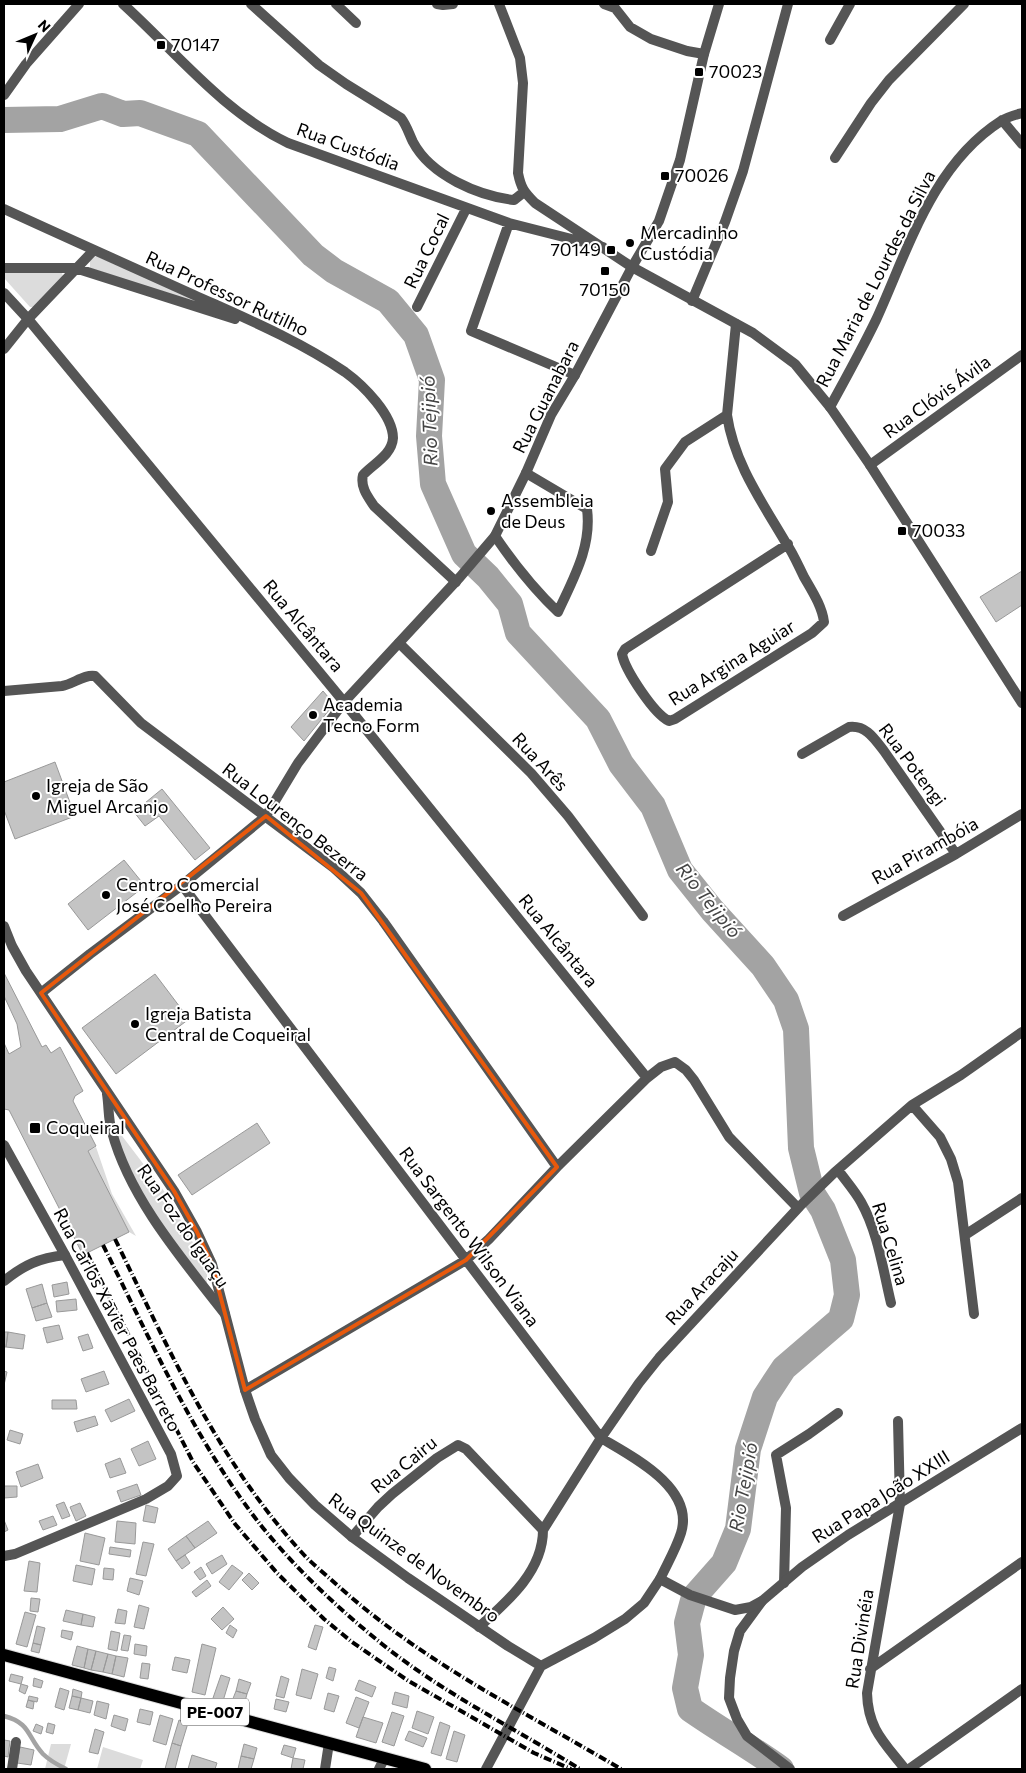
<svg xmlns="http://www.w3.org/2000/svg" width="1026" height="1773" viewBox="0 0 1026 1773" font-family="Commissioner,sans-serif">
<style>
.green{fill:#dcdcdc}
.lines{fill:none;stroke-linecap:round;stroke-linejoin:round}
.stream{stroke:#a3a3a3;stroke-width:4.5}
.river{stroke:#a3a3a3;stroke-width:26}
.building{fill:#c4c4c4;stroke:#999}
.primary-casing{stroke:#dbdbdb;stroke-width:14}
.minor{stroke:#555;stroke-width:10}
.tertiary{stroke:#555;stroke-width:10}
.primary{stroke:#000;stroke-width:12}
.rail{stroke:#000;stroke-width:4;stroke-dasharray:8 2.5 1 2.5;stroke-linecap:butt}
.marked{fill:none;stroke:#e8590c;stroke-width:4;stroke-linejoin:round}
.poi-dot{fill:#000;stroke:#fff;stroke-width:2}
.labels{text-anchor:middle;stroke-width:4;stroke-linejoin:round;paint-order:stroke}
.shield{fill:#fff;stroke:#4c4c4c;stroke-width:1}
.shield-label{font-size:16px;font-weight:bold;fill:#000}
.poi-label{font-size:18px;fill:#000;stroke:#fff;text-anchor:start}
.street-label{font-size:18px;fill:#000;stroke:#fff}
.water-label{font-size:19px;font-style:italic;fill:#444;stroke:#fff}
</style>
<rect width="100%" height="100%" fill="#fff"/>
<path class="green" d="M96,256L194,298L196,303L90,268V261Z
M4,269L61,270L63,276L34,307H30L4,278Z
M116,1128L167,1195L203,1261L207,1272V1283C178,1247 151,1213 131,1171C123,1155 118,1146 116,1128Z
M96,1147L112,1194L136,1236L129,1232L88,1151Z
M51,1744H71L64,1769H45Z
M103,1747L143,1760L140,1769H97Z"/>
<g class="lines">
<path class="stream" d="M4,1716C31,1723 27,1737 43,1754C49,1760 58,1765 66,1769"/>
<path class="river" d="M4,120L60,119L102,106L123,114L140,113L198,134L313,255L334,271L388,301L416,335L432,380L429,436L433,484L464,554L488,577L510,604L518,633L598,719L621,764L653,806L680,870L712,910L763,966L786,1000L796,1029L801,1148L812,1193L823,1210L843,1260L847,1295L841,1319L784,1368L765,1397L748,1449L738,1529L724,1563L694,1597L687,1623L691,1655L685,1688L690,1709C720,1730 752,1748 781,1769"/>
</g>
<path class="building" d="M1022,571V605L996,622L980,597Z
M323,691L334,704L304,741L291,727Z
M55,762L75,816L15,839L4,810V782Z
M162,789L210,848L195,860L159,816L145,826L134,812Z
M124,860L145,886L88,930L68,904Z
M4,973L42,1047L46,1045L51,1053L60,1047L83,1091L75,1096L73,1101L96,1146L88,1151L129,1232L83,1255L9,1110L4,1109V1043L9,1054L21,1047L17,1024L4,996Z
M155,974L189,1019L116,1074L82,1028Z
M257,1123L270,1143L192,1195L178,1175Z
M67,1282L69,1294L54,1297L52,1285Z
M42,1284L47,1303L32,1308L26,1289Z
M76,1299L77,1310L57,1312L56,1301Z
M47,1303L52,1317L36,1321L32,1308Z
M59,1325L63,1339L47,1343L43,1328Z
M4,1332H8L6,1347H4Z
M8,1332L25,1335L23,1349L6,1347Z
M88,1334L93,1348L83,1351L78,1337Z
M4,1371L7,1372L4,1385Z
M104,1371L109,1384L86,1392L81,1379Z
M129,1399L135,1411L111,1422L105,1410Z
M52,1400H76L77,1409H52Z
M95,1416L98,1425L77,1432L74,1422Z
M10,1430L23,1434L20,1444L7,1440Z
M148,1441L156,1459L139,1466L131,1449Z
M120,1458L126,1473L110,1478L105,1464Z
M38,1464L43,1478L21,1487L16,1472Z
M137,1484L141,1495L121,1502L117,1491Z
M4,1486H17V1497L4,1498Z
M64,1502L70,1516L62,1519L56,1505Z
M80,1503L86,1516L76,1521L70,1507Z
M146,1505L158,1508L155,1523L143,1521Z
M53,1516L57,1525L43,1530L39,1521Z
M4,1520L8,1530L4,1532Z
M117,1521L136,1523L135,1544L115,1542Z
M208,1521L217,1533L195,1548L186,1536Z
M85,1533L105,1538L99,1565L80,1561Z
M186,1536L195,1548L176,1561L168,1549Z
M143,1542L154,1544L146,1576L136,1574Z
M110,1547L131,1550L130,1557L109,1554Z
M185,1555L190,1563L182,1569L176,1561Z
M222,1555L227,1564L212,1574L206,1564Z
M29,1561L40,1563L37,1592L24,1591Z
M76,1565L95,1569L92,1585L73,1581Z
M232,1565L243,1573L229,1590L219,1582Z
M201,1567L206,1576L200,1580L194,1572Z
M104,1568L114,1569L113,1580L103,1579Z
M249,1573L259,1583L252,1590L242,1580Z
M130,1578L143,1581L139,1595L127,1591Z
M207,1580L211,1586L196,1597L192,1592Z
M31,1598L40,1599L38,1612L30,1611Z
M139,1605L149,1608L144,1629L134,1627Z
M223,1607L234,1619L222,1630L211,1619Z
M118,1609L127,1611L125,1624L115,1623Z
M66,1610L83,1614L81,1625L63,1621Z
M25,1612L36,1615L27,1647L16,1644Z
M83,1614L95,1617L93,1627L81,1625Z
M230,1625L237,1630L233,1638L226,1633Z
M315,1625L323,1627L316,1650L308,1647Z
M37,1626L45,1628L41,1645L33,1643Z
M62,1630L73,1632L71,1640L61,1637Z
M111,1631L120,1633L117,1651L108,1649Z
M124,1635L131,1636L128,1651L121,1650Z
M33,1643L41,1645L39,1653L31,1651Z
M135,1644L147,1646L146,1656L134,1654Z
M202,1644L216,1648L205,1695L192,1692Z
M77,1646L88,1649L84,1668L72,1665Z
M88,1649L96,1651L91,1670L84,1668Z
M96,1651L108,1654L103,1672L91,1670Z
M108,1654L116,1656L112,1674L103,1672Z
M116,1656L128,1658L124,1677L112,1674Z
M175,1657L190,1660L187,1673L172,1670Z
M142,1663L150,1664L148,1679L140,1678Z
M329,1667L336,1669L333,1681L326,1678Z
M302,1669L318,1674L311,1699L296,1695Z
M11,1674L23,1677L21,1684L9,1681Z
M221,1675L230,1678L223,1701L213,1698Z
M281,1676L289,1679L284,1698L276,1696Z
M34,1678L43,1681L41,1688L33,1686Z
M239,1679L251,1683L247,1694L236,1691Z
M359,1680L376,1687L372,1697L355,1690Z
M21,1684L28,1686L25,1694L19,1691Z
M60,1688L69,1691L64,1710L55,1707Z
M73,1689L82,1692L81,1698L72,1696Z
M236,1691L247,1694L244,1705L232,1701Z
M395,1692L409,1696L407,1708L392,1704Z
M328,1693L339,1696L334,1712L324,1709Z
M29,1696L38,1698L37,1702L28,1700Z
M72,1696L81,1698L78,1710L69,1708Z
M356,1697L369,1702L359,1728L346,1723Z
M81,1698L93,1701L90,1713L78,1710Z
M276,1699L289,1702L286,1712L274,1709Z
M28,1700L34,1702L33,1709L26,1707Z
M97,1701L109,1704L106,1719L94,1715Z
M140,1709L153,1712L150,1725L137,1722Z
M417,1711L434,1717L428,1734L412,1728Z
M392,1712L404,1716L394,1746L382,1742Z
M114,1715L128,1719L125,1731L111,1726Z
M160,1715L173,1719L166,1745L153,1741Z
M363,1717L383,1723L376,1743L356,1737Z
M179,1720L188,1723L181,1746L172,1743Z
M440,1722L450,1726L441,1756L431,1753Z
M48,1723L55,1725L53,1734L46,1732Z
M36,1724L43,1727L41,1734L33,1731Z
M95,1729L104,1732L98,1754L89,1752Z
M409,1731L427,1738L423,1747L405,1740Z
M454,1731L465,1735L457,1762L446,1759Z
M4,1740L10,1741L8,1757L4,1756Z
M172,1743L181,1746L175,1769H165Z
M244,1744L257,1748L254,1759L241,1756Z
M284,1745L296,1748L293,1758L281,1754Z
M20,1747L34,1750L31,1765L17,1763Z
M192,1755L217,1763L215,1769H188Z
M241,1756L254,1759L251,1769H238Z
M293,1758L305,1760L303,1769H291Z"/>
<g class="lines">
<g class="primary-casing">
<path id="primary" d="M4,1655L425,1769"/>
</g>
<path class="minor" d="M123,4C175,51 223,112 288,143L509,223L603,247
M251,4L319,65L346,84L401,118C407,126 409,134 413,142C431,176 479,196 514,200L524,192
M336,4L356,23
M437,4L443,5L453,4
M499,4L520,58L523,83L518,173C521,188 524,192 535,203L632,267
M604,4L615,8L630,27L651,39L687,51L704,54
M830,40L850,4
M4,95L26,64L79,4
M1002,120L1022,144
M835,158L871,103L889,80L964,4
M4,209C67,238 130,266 194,295C245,318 298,340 345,372C363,385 393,415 393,438C392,455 373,464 363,475C360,487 368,497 374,506L456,582
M509,223L471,331L575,375
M4,268H75L235,319
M692,301L725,222L743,171L788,4
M417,307L466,209
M736,324L727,415C734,463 762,502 786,543C793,553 798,565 804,577C812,591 822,606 824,622L812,633L675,719L669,721C654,714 625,670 622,654L625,649L788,544
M4,349L28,319L94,250
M830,407C846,378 862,349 876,320C908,250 932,165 1001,121C1007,117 1015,115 1022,113
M870,465L1022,355
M495,536C514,564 534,589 558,612C573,579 592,547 587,509L526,473
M651,551L668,502L665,469L685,442L727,415
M399,643L531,773L568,816L643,916
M4,691L62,686C73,684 85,674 95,676L141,723L334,868L361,893L383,921L557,1167
M344,702L647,1078
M802,754L849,727C866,725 874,738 884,751L956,854
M182,885L601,1438C633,1457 695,1488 681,1533C676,1549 667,1564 660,1579
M843,916L956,854L1022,814
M107,1094C109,1106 108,1120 112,1132C130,1199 183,1260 225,1314
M912,1105L940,1137L951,1159L958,1182L974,1314
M838,1170C846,1181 855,1191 861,1202C878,1232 883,1270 891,1303
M965,1235L1022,1198
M245,1390L466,1260L489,1239L557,1167L647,1078L661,1067L675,1062L686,1070L694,1080L729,1137L798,1208
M898,1421L900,1504L867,1693C868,1729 884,1742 905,1769
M352,1537L378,1507L392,1494L437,1458L458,1445L466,1449L543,1530
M4,1556L15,1554L146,1499L168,1486L177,1476L171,1454L65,1255
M784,1583L786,1508L776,1455L809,1434L838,1413
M762,1601L740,1631L734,1651L730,1678L729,1698L737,1719L747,1736L790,1769
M479,1627C508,1601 543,1571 543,1530L601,1438L639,1383L659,1358L800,1206L834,1173L912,1105L961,1075L1022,1032
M870,1669L1022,1562
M12,1769L16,1742
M325,1769L329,1743
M379,1769L384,1759
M909,1769L1022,1689"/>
<path class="tertiary" d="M632,267L753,333L795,364L830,407L870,465L1022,703
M4,293L28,319L344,702
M4,926L12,946L26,971L174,1191L197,1232L212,1264L245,1390L255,1419L271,1455L289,1478L315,1505L352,1537L408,1578L508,1646L541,1666
M41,993L90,954L182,885L266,816L298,763L344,702L460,577L495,536L526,473L551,415L575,375L632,267L659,221L680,160L704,54L719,4
M4,1145L65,1255C39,1258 24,1265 4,1281
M486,1769L541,1666L594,1638L625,1619L644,1603L660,1579L690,1595L735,1610L751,1607L762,1601L802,1567L848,1535L1022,1428"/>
<use href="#primary" class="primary"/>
<path class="rail" d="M115,1239C170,1352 219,1463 305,1556C315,1566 326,1575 336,1584C422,1662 523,1711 621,1769
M103,1245C150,1339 197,1445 263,1528C298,1571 339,1609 382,1644C443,1693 514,1728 580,1769
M87,1253L193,1462L235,1524L277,1573L324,1619L352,1642L407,1680L534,1753L571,1769"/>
</g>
<path class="marked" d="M266,816L361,893L557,1167L466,1260L245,1390L212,1264L197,1232L174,1191L41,993Z"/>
<g class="poi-dot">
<rect x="156" y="40" width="10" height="10" rx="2.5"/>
<rect x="694" y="67" width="10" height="10" rx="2.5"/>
<rect x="660" y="171" width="10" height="10" rx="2.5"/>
<circle cx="630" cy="243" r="5"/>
<rect x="606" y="245" width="10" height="10" rx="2.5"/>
<rect x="600" y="266" width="10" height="10" rx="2.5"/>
<circle cx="491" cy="511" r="5"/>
<rect x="897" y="526" width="10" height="10" rx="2.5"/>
<circle cx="313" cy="715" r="5"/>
<circle cx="36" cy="796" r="5"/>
<circle cx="106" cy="895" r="5"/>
<circle cx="135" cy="1024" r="5"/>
<rect x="29" y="1122" width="12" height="12" rx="2.5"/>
</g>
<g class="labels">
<rect class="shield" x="181" y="1698.5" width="68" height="27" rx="4"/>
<g class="shield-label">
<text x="215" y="1718">PE-007</text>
</g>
<g class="poi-label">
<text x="171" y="51">70147</text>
<text x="709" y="78">70023</text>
<text x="675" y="182">70026</text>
<text x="640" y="239">Mercadinho<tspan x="640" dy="21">Custódia</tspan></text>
<text x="601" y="256" text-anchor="end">70149</text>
<text x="605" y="296" text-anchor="middle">70150</text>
<text x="501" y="507">Assembleia<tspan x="501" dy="21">de Deus</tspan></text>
<text x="912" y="537">70033</text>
<text x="323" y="711">Academia<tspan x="323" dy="21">Tecno Form</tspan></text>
<text x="46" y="792">Igreja de São<tspan x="46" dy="21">Miguel Arcanjo</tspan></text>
<text x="116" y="891">Centro Comercial<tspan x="116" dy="21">José Coelho Pereira</tspan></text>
<text x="145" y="1020">Igreja Batista<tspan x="145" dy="21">Central de Coqueiral</tspan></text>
<text x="46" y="1134">Coqueiral</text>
</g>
<g class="street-label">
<text transform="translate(348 147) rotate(20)" y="6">Rua Custódia</text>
<text transform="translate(427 251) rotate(-64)" y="6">Rua Cocal</text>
<text transform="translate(876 279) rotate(-63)" y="6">Rua Maria de Lourdes da Silva</text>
<text transform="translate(227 294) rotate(25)" y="6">Rua Professor Rutilho</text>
<text transform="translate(546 397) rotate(-63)" y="6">Rua Guanabara</text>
<text transform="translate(937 397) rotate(-36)" y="6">Rua Clóvis Ávila</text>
<text transform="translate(303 626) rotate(50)" y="6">Rua Alcântara</text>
<text transform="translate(732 663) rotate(-32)" y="6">Rua Argina Aguiar</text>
<text transform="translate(540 762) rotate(47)" y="6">Rua Arês</text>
<text transform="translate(912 765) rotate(53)" y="6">Rua Potengi</text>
<text transform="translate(295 822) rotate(38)" y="6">Rua Lourenço Bezerra</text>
<text transform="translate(925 851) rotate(-29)" y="6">Rua Pirambóia</text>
<text transform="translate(558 941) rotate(51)" y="6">Rua Alcântara</text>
<text transform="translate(183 1226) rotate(55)" y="6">Rua Foz do Iguaçu</text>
<text transform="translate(469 1237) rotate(53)" y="6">Rua Sargento Wilson Viana</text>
<text transform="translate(890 1244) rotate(73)" y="6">Rua Celina</text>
<text transform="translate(702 1287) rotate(-47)" y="6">Rua Aracaju</text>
<text transform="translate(117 1320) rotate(62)" y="6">Rua Carlos Xavier Paes Barreto</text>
<text transform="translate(404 1465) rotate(-39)" y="6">Rua Cairu</text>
<text transform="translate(881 1497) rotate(-32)" y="6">Rua Papa João XXIII</text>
<text transform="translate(414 1558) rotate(36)" y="6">Rua Quinze de Novembro</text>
<text transform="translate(860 1639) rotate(-81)" y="6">Rua Divinéia</text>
</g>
<g class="water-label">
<text transform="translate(429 421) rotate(-92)" y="7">Rio Tejipió</text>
<text transform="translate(709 900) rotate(51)" y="7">Rio Tejipió</text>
<text transform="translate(743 1487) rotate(-80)" y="7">Rio Tejipió</text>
</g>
</g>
<rect width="1026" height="1773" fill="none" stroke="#000000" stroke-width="10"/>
<g transform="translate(35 35) rotate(46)" stroke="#ffffff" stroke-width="4" paint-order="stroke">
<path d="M0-4L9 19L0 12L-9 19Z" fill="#000000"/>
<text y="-8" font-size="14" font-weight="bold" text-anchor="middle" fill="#000000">N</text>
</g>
</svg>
